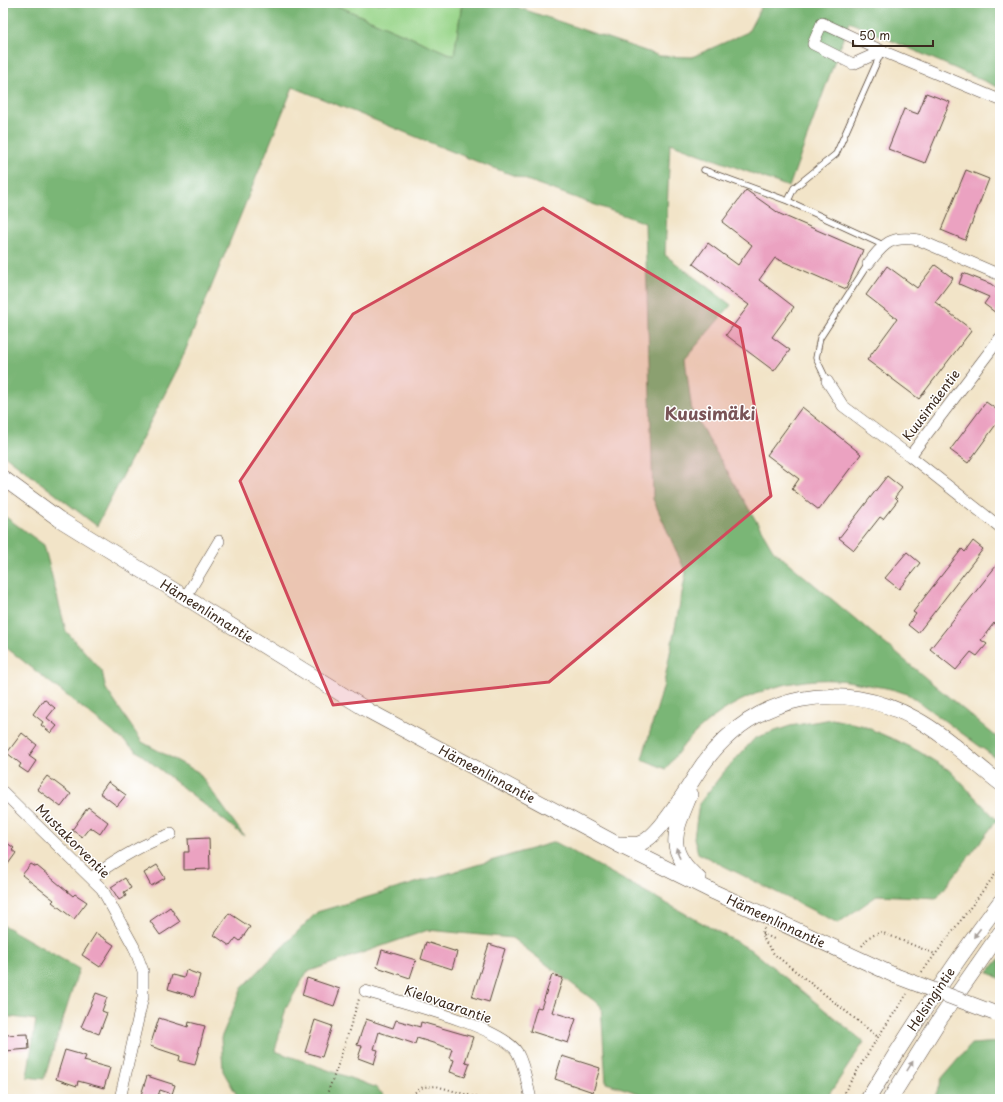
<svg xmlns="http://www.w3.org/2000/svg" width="1003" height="1102" viewBox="0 0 1003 1102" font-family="'Playpen Sans',sans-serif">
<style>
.green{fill:#99d58a;stroke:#6a8054}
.forest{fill:#7ab676;stroke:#5a704a}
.building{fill:#eba2c1}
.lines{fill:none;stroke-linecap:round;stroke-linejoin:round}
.lane-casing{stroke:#564638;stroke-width:7}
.street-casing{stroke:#564638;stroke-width:12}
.secondary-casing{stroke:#564638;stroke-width:16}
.path{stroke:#564638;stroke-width:2;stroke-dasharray:1 3;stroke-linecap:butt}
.lane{stroke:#fff;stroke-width:5.5}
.street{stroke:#fff;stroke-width:11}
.secondary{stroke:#fff;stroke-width:15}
.secondary-bridge-casing{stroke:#564638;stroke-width:16;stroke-linecap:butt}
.secondary-bridge{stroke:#fff;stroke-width:15}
.oneway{fill:#a79f9a}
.marked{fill:#d1495b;fill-opacity:0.2;stroke:#d1495b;stroke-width:3;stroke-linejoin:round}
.labels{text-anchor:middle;stroke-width:3;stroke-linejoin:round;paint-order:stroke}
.street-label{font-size:13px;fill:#3b2a1e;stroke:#fff}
.district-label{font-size:17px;font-weight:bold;fill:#795457;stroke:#fff}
</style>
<rect width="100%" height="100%" fill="#fff"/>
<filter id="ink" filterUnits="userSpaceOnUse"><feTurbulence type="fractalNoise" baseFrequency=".025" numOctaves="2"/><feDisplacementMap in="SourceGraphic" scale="8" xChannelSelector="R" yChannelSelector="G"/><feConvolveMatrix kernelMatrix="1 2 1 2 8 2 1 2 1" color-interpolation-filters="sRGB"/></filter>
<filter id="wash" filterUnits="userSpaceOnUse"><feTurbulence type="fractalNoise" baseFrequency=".012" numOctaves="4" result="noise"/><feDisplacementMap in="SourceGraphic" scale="16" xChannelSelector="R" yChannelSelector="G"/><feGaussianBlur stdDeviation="0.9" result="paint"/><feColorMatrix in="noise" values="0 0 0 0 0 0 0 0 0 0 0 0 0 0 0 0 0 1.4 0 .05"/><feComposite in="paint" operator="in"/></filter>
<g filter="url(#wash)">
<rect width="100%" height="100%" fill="#f2e4c8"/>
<path class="green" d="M331,3H462L454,56Z"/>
<path class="forest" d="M3,3H331L454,56L462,3H505L660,56L692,57L748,32L763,3H1000V88L849,22L789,187L670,143L665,255L731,305L685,359L692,411L773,550L1000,740V761L909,695C895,689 882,687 868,685C857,683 846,680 835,680C784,677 728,699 692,736C682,746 674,758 666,769L642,759L663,688L686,573L653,499L645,223L488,166L293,87L179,366L97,526L3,454Z
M3,515L44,545L66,631L102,671L106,689L142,742L198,772L244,836L3,645Z
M832,719L861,725L893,739L918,751L949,770L997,820L937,898L878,895L838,923L698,853L694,838L699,804L723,773L755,738L790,726Z
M555,842L753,951L864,1042L826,1099H657L606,1083L601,1006L512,938L428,930L307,972L286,1008L275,1051L375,1087L388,1099H239L223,1071L221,1038L242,988L317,912Z
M3,925L79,969L44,1079L27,1077L36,1020L3,1016Z
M1000,958V979L988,972Z
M1000,1042V1099H934L942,1078L971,1044Z"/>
<g id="blocks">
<path class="building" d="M926,93L950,102L925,163L888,149L904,109L918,114Z
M966,170L989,179L965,240L941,230Z
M746,190L780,214L863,250L846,289L775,258L759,280L794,307L772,337L790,350L774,371L726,335L749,305L693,264L708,243L738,265L752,245L722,222Z
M935,265L953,278L935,302L972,330L919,399L867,360L897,319L866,295L887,266L917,288Z
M963,273L991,284L1000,291V316L984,304L989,297L959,284Z
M986,402L1000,412V419L968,463L950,450Z
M802,407L861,454L819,510L792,489L799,479L767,455Z
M887,476L902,488L895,497L898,500L883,519L880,517L854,550L839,538Z
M973,541L983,549L918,633L908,625L916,614L913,612L962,549L965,552Z
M907,552L920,563L899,589L885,578Z
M1000,561V628L994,623L981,640L987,644L977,656L971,652L956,670L930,649Z
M44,699L55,708L47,718L57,726L51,733L41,725L43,722L33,714Z
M22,733L37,745L29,756L36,761L28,773L19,767L21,764L7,753Z
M47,776L71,794L61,807L37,789Z
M108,782L126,795L117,806L100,793Z
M88,807L108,822L100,834L90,827L82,837L72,830Z
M209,838L210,869L184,870V852H189L188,839Z
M3,840L14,848L12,850L16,853L3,871Z
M31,864L36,867L37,866L73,896L75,894L87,902L74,919L52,902L54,900L22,875Z
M157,865L165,878L151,886L144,873Z
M125,878L131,888L124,892L126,896L119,900L111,887Z
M170,907L180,922L160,935L150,921Z
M229,913L250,927L240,941L236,938L230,946L214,935Z
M96,933L114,945L100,967L82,955Z
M426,942L457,952L452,969L421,959Z
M489,944L505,949L489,1002L472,997Z
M382,950L416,960L410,978L377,967Z
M186,970L200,975L194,997L168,989L172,975L184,978Z
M552,975L563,978L552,1012L576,1019L568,1043L530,1031L537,1007L541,1008Z
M307,978L340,989L334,1006L302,995Z
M96,993L107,997L102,1011L107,1013L99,1034L81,1027Z
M159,1018L188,1027L189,1022L205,1026L195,1065L179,1061L180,1056L150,1046Z
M366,1019L393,1028L396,1020L420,1027L421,1022L473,1037L465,1062L470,1063L465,1077L450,1072L454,1060L449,1058L452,1049L417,1038L415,1044L379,1032L374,1049L378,1050L374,1064L358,1058L362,1046L357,1045Z
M315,1020L332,1026L322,1057L305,1052Z
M28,1034L29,1049L5,1051L4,1035Z
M65,1050L86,1056L84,1061L110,1068L104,1088L78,1081L77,1086L56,1079Z
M562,1056L600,1068L593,1092L555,1079Z
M147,1076L175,1085L172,1094L160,1090L157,1099L140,1098Z"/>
</g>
</g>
<g filter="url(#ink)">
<use href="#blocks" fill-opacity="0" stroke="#564638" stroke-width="1"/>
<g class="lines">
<g class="lane-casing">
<path id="lane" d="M704,170L788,201L883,245
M788,201L794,188L836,154L881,53
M827,381L816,358L820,338L868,264"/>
</g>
<g class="street-casing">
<path id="street" d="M882,51L853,64L813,44L822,23L882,51L1000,100
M868,264C884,243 891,235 919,240L1000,275
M1000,338L910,456L1000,527
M827,381L843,406L910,456
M185,598L219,541
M3,792L102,889L134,947L143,971V997L120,1099
M91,878C116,860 142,844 171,834
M365,991C397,1001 501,1026 517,1052C525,1066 527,1084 531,1099"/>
</g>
<g class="secondary-casing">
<path id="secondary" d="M3,478L59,519L369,711L617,844L714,892L896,976
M690,795C675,832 664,850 699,879
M620,844C626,844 633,845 638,844C660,839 690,782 704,763C755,693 841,678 916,719C944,734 974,763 1000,783
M868,1099C909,1031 952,966 1000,902
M890,1099L940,1019L1000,933"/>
</g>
<path class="path" d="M764,928L762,933L765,941L774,954L878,1037
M762,933L774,939
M862,946L869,937L881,932L935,954
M922,972L1000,868
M325,1099L337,1068L359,999
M405,1099L423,1087L436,1086L482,1099
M840,1099L878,1037L907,994"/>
<use href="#lane" class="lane"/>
<use href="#street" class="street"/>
<use href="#secondary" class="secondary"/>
<g class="secondary-bridge-casing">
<path id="secondary-bridge" d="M896,976L994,1013"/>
</g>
<use href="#secondary-bridge" class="secondary-bridge"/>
</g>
<defs><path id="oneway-solid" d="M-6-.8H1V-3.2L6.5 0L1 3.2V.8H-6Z"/></defs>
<g class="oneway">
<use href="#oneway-solid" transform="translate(678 853) rotate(-109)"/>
<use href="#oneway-solid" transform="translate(977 933) rotate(127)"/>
<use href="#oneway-solid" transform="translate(910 1066) rotate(-58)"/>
</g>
</g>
<path class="marked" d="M543,208L740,328L771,496L549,682L333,705L240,481L353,314Z"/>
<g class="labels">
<g class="street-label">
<text transform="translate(931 405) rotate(-53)" y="5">Kuusimäentie</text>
<text transform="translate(207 611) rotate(32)" y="5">Hämeenlinnantie</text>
<text transform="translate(487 774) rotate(28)" y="5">Hämeenlinnantie</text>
<text transform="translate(73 841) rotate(45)" y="5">Mustakorventie</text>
<text transform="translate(776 921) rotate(25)" y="5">Hämeenlinnantie</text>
<text transform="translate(931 999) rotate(-56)" y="5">Helsingintie</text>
<text transform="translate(448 1004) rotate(19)" y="5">Kielovaarantie</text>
</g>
<g class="district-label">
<text x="710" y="420">Kuusimäki</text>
</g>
</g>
<rect width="1003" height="1102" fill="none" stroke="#fff" stroke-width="16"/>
<path d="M853 40v6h80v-6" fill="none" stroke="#3b2a1e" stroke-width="2"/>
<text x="859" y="40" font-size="12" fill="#3b2a1e" stroke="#ffffff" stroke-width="3" paint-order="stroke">50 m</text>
</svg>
